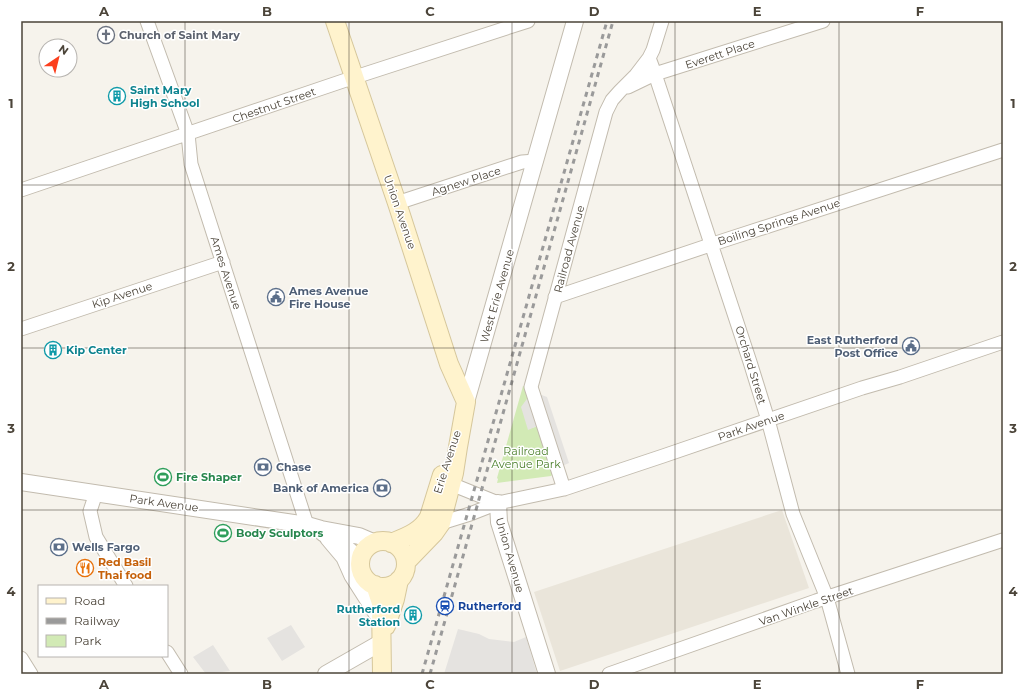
<svg xmlns="http://www.w3.org/2000/svg" width="1024" height="695" viewBox="0 0 1024 695" font-family="Montserrat,sans-serif">
<style>
.residential{fill:#eae5da}
.green{fill:#d2eab5}
.parking{fill:#e5e3e0}
.lines{fill:none;stroke-linecap:round;stroke-linejoin:round}
.minor-casing{stroke:#c2bbae;stroke-width:15}
.tertiary-casing{stroke:#c2bbae;stroke-width:18}
.secondary-casing{stroke:#d6c79b;stroke-width:20}
.minor{stroke:#fff;stroke-width:13}
.tertiary{stroke:#fff;stroke-width:16}
.secondary{stroke:#fff3cd;stroke-width:18}
.rail{stroke:#9a9a9a;stroke-width:3;stroke-dasharray:5 5;stroke-linecap:butt}
.grid{fill:none;stroke:#4b4439;stroke-width:1;stroke-opacity:0.55}
.labels{text-anchor:middle;stroke-width:3;stroke-linejoin:round;paint-order:stroke}
.worship-label{font-size:11px;font-weight:bold;fill:#5b616d;stroke:#fff;text-anchor:start}
.street-label{font-size:11px;fill:#4b4439;stroke:#fff}
.culture-label{font-size:11px;font-weight:bold;fill:#0d838f;stroke:#fff;text-anchor:start}
.service-label{font-size:11px;font-weight:bold;fill:#4e5e75;stroke:#fff;text-anchor:start}
.park-label{font-size:11px;fill:#4a7f2a;stroke:#fff}
.leisure-label{font-size:11px;font-weight:bold;fill:#27864d;stroke:#fff;text-anchor:start}
.food-label{font-size:11px;font-weight:bold;fill:#c56008;stroke:#fff;text-anchor:start}
.transit-label{font-size:11px;font-weight:bold;fill:#164399;stroke:#fff;text-anchor:start}
.neatline{fill:none;stroke:#4b4439;stroke-width:1.5}
.grid-label{font-size:13px;text-anchor:middle;font-weight:bold;fill:#4b4439}
</style>
<rect width="100%" height="100%" fill="#f6f3ec"/>
<path class="residential" d="M782,510L809,588L560,671L534,592Z"/>
<path class="green" d="M523,386L527,387L529,396L528,429L535,427H538L553,474L551,476L497,483L498,479L497,478Z"/>
<path class="parking" d="M539,394L547,397L569,463L553,470L538,427H535L528,430L521,407L529,396Z
M291,625L305,647L282,661L267,638Z
M458,629L479,634L489,639L514,642L526,637L537,674H444Z
M213,645L230,671L206,674L193,657Z"/>
<g class="lines">
<g class="minor-casing">
<path id="minor" d="M147,21L188,134L191,164L307,525
M649,58L655,74L750,362L768,420L793,514L827,598L848,674
M628,87L655,74L823,21
M21,190L343,81L528,21
M397,203L522,162L536,161
M555,297L722,241L1003,150
M21,329L223,262
M451,484L498,503
M564,489L531,387L606,112L612,100L620,91L636,75L649,58L653,50L662,21
M96,493L90,511L96,537L126,586
M441,523L470,514L498,503L564,489L663,456L862,388L900,377L1003,342
M327,539L343,558L351,576L381,623
M167,652L181,674
M21,658L31,674
M609,674L816,601L1003,540"/>
</g>
<g class="tertiary-casing">
<path id="tertiary" d="M466,402L575,21
M21,482L307,525L321,529L359,536L373,542
M498,503L499,522L547,674
M323,533C338,541 352,549 360,565
M326,674L382,642"/>
</g>
<g class="secondary-casing">
<path id="secondary" d="M335,21L397,203L449,364L466,402
M360 564a23 23 0 1 1 46 0a23 23 0 1 1-46 0Z
M391,543C406,537 421,532 429,517L442,475
M406,562L434,533L441,523L454,473L458,447L466,402
M375,585L381,603L382,674
M386,626L395,599L399,580"/>
</g>
<use href="#minor" class="minor"/>
<use href="#tertiary" class="tertiary"/>
<use href="#secondary" class="secondary"/>
<path class="rail" d="M422,674L607,21
M430,674L613,21"/>
</g>
<path class="grid" d="M185,21V674M349,21V674M512,21V674M675,21V674M839,21V674M21,185H1003M21,348H1003M21,510H1003"/>
<defs>
<g id="church-ring" transform="scale(0.9)"><circle r="9.5" fill="#fff" stroke="#6b7280" stroke-width="1.5"/><path d="M-1.2-6h2.4v3.5h3.3v2.4h-3.3V6h-2.4V-.1h-3.3v-2.4h3.3Z" fill="#6b7280"/></g>
<g id="building-ring" transform="scale(0.9)"><circle r="9.5" fill="#fff" stroke="#0f9aa8" stroke-width="1.5"/><path d="M-4-6H4V6H1V3H-1V6H-4ZM-2.5-4.3h1.7v1.8h-1.7ZM.8-4.3h1.7v1.8H.8ZM-2.5-1h1.7V.8h-1.7ZM.8-1h1.7V.8H.8Z" fill="#0f9aa8"/></g>
<g id="civic-ring" transform="scale(0.9)"><circle r="9.5" fill="#fff" stroke="#5c6f8a" stroke-width="1.5"/><path d="M-.6-6.5H3V-4.5H.6V-3L4-1V1h2V6H-6V1h2V-1L-.6-3ZM-1.2 2.5V6h2.4V2.5Z" fill="#5c6f8a"/></g>
<g id="bank-ring" transform="scale(0.9)"><circle r="9.5" fill="#fff" stroke="#5c6f8a" stroke-width="1.5"/><path d="M-6-4H6V4H-6ZM0-2.3a2.3 2.3 0 1 0 0 4.6a2.3 2.3 0 1 0 0-4.6Z" fill="#5c6f8a"/></g>
<g id="stadium-ring" transform="scale(0.9)"><circle r="9.5" fill="#fff" stroke="#2e9e5b" stroke-width="1.5"/><path d="M0-5a6.5 5 0 1 0 0 10a6.5 5 0 1 0 0-10ZM-3.5-1.8h7v3.6h-7Z" fill="#2e9e5b"/></g>
<g id="restaurant-ring" transform="scale(0.9)"><circle r="9.5" fill="#fff" stroke="#e8710a" stroke-width="1.5"/><path d="M-5-6h1v4h1v-4h1v4h1v-4h1v5L-1.5 .5V6h-2V.5L-5-1ZM5-6V6H3V1.5H1.5Q1.5-4 5-6Z" fill="#e8710a"/></g>
<g id="station-ring" transform="scale(0.9)"><circle r="9.5" fill="#fff" stroke="#1a4fb4" stroke-width="1.5"/><path d="M-3-6H3Q5-6 5-4V2Q5 4 3 4L4.5 6H3L1.5 4h-3L-3 6H-4.5L-3 4Q-5 4-5 2V-4Q-5-6-3-6ZM-3.5-4v3h7v-3ZM-3.5 1v1.5H-2V1ZM2 1v1.5H3.5V1Z" fill="#1a4fb4"/></g>
</defs>
<g fill-rule="evenodd">
<use href="#church-ring" x="106" y="35"/>
<use href="#building-ring" x="117" y="96"/>
<use href="#civic-ring" x="276" y="297"/>
<use href="#civic-ring" x="911" y="346"/>
<use href="#building-ring" x="53" y="350"/>
<use href="#bank-ring" x="263" y="467"/>
<use href="#stadium-ring" x="163" y="477"/>
<use href="#bank-ring" x="382" y="488"/>
<use href="#stadium-ring" x="223" y="533"/>
<use href="#bank-ring" x="59" y="547"/>
<use href="#restaurant-ring" x="85" y="568"/>
<use href="#station-ring" x="445" y="606"/>
<use href="#building-ring" x="413" y="615"/>
</g>
<g class="labels">
<g class="worship-label">
<text x="119" y="39">Church of Saint Mary</text>
</g>
<g class="street-label">
<text transform="translate(720 54) rotate(-18)" y="4">Everett Place</text>
<text transform="translate(274 105) rotate(-19)" y="4">Chestnut Street</text>
<text transform="translate(466 181) rotate(-18)" y="4">Agnew Place</text>
<text transform="translate(400 212) rotate(71)" y="4">Union Avenue</text>
<text transform="translate(779 222) rotate(-18)" y="4">Boiling Springs Avenue</text>
<text transform="translate(569 249) rotate(-75)" y="4">Railroad Avenue</text>
<text transform="translate(226 273) rotate(72)" y="4">Ames Avenue</text>
<text transform="translate(122 295) rotate(-18)" y="4">Kip Avenue</text>
<text transform="translate(497 296) rotate(-74)" y="4">West Erie Avenue</text>
<text transform="translate(751 365) rotate(73)" y="4">Orchard Street</text>
<text transform="translate(751 426) rotate(-19)" y="4">Park Avenue</text>
<text transform="translate(447 462) rotate(-72)" y="4">Erie Avenue</text>
<text transform="translate(164 503) rotate(8)" y="4">Park Avenue</text>
<text transform="translate(510 555) rotate(74)" y="4">Union Avenue</text>
<text transform="translate(806 606) rotate(-19)" y="4">Van Winkle Street</text>
</g>
<g class="culture-label">
<text x="130" y="94">Saint Mary<tspan x="130" dy="13">High School</tspan></text>
<text x="66" y="354">Kip Center</text>
<text x="400" y="613" text-anchor="end">Rutherford<tspan x="400" dy="13">Station</tspan></text>
</g>
<g class="service-label">
<text x="289" y="295">Ames Avenue<tspan x="289" dy="13">Fire House</tspan></text>
<text x="898" y="344" text-anchor="end">East Rutherford<tspan x="898" dy="13">Post Office</tspan></text>
<text x="276" y="471">Chase</text>
<text x="369" y="492" text-anchor="end">Bank of America</text>
<text x="72" y="551">Wells Fargo</text>
</g>
<g class="park-label">
<text x="526" y="455">Railroad<tspan x="526" dy="13">Avenue Park</tspan></text>
</g>
<g class="leisure-label">
<text x="176" y="481">Fire Shaper</text>
<text x="236" y="537">Body Sculptors</text>
</g>
<g class="food-label">
<text x="98" y="566">Red Basil<tspan x="98" dy="13">Thai food</tspan></text>
</g>
<g class="transit-label">
<text x="458" y="610">Rutherford</text>
</g>
</g>
<rect width="1024" height="695" fill="none" stroke="#ffffff" stroke-width="44"/>
<rect x="38" y="585" width="130" height="72" fill="#ffffff" stroke="#b7b4b0"/>
<rect x="46" y="598" width="20" height="6" fill="#fff3cd" stroke="#b7b4b0"/>
<text x="74" y="605" font-size="12" fill="#4b4439">Road</text>
<rect x="46" y="618" width="20" height="6" fill="#9a9a9a" stroke="#b7b4b0"/>
<text x="74" y="625" font-size="12" fill="#4b4439">Railway</text>
<rect x="46" y="635" width="20" height="12" fill="#d2eab5" stroke="#b7b4b0"/>
<text x="74" y="645" font-size="12" fill="#4b4439">Park</text>
<g transform="translate(58 58) rotate(35)"><circle r="19" fill="#ffffff" stroke="#b7b4b0"/>
<path d="M0-3L7 15L0 10L-7 15Z" fill="#fc3f1d"/>
<text y="-6" font-size="11" font-weight="bold" text-anchor="middle" fill="#4b4439">N</text>
</g>
<rect x="22" y="22" width="980" height="651" class="neatline"/>
<g class="grid-label">
<text x="104" y="16">A</text>
<text x="267" y="16">B</text>
<text x="430" y="16">C</text>
<text x="594" y="16">D</text>
<text x="757" y="16">E</text>
<text x="920" y="16">F</text>
<text x="11" y="108">1</text>
<text x="1013" y="108">1</text>
<text x="11" y="271">2</text>
<text x="1013" y="271">2</text>
<text x="11" y="433">3</text>
<text x="1013" y="433">3</text>
<text x="11" y="596">4</text>
<text x="1013" y="596">4</text>
<text x="104" y="689">A</text>
<text x="267" y="689">B</text>
<text x="430" y="689">C</text>
<text x="594" y="689">D</text>
<text x="757" y="689">E</text>
<text x="920" y="689">F</text>
</g>
</svg>
